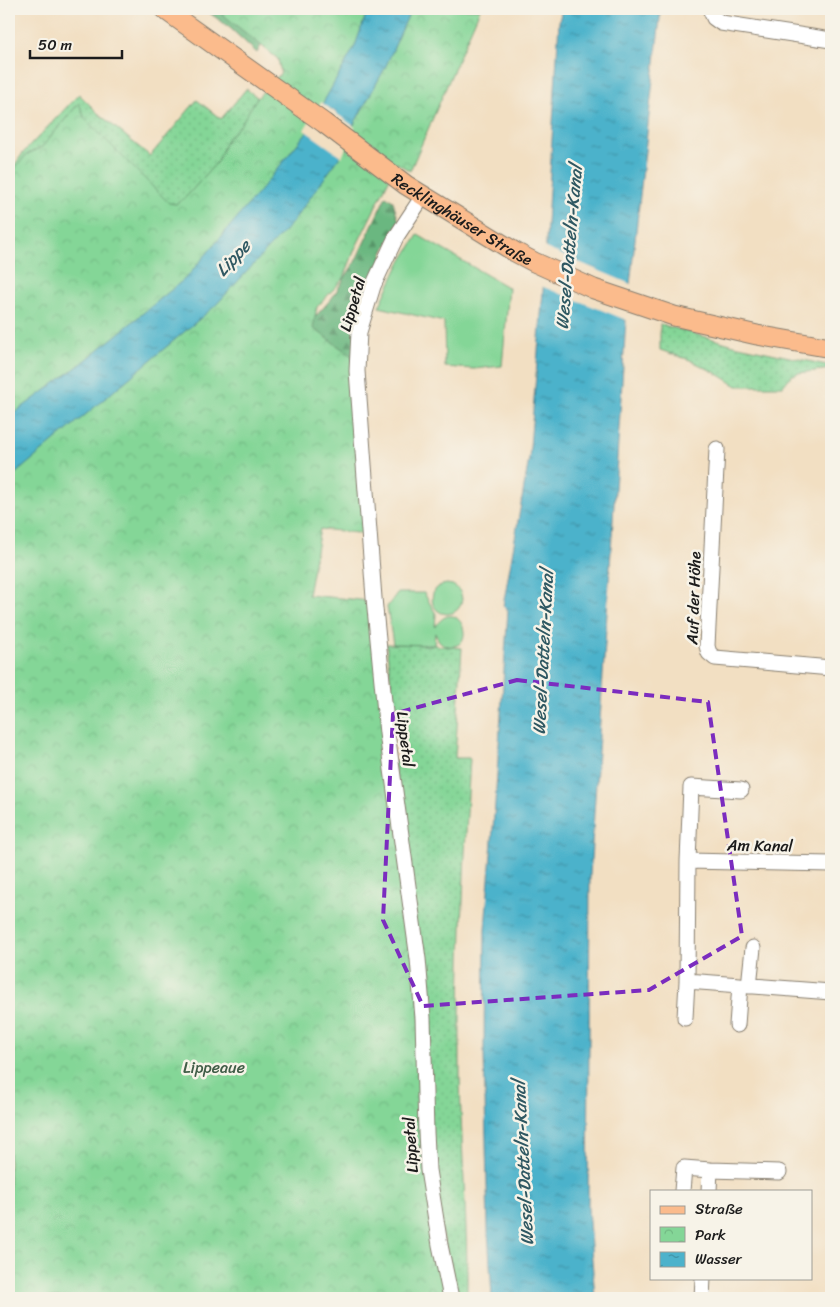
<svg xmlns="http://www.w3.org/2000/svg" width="840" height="1307" viewBox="0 0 840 1307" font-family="Sriracha,sans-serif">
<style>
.grass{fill:url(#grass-dots);stroke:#50795a}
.forest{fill:url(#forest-firs);stroke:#446a4e}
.park{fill:url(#park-crowns);stroke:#50795a}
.pitch{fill:#84d697;stroke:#50795a}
.water{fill:url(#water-ripples);stroke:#346774}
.pier{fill:#f2dfc2}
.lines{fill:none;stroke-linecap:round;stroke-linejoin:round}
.minor-casing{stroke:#877e6f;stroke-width:17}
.major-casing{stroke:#877e6f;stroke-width:21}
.minor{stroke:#fff;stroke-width:15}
.major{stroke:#fbbb8c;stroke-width:19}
.marked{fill:none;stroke:#7b2cbf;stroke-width:4;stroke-dasharray:10 6;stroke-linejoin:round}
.labels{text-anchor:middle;stroke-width:5;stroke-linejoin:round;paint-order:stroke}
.street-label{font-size:16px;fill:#1c1c1c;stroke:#f7f3e8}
.park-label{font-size:16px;fill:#405d47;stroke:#f7f3e8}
.water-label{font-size:18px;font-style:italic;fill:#2f5862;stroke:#f7f3e8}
</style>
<defs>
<pattern id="grass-dots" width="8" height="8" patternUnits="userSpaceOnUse" patternTransform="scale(1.25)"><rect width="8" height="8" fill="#84d697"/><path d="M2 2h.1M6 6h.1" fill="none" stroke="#71b782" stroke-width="1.8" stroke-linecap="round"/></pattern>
<pattern id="forest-firs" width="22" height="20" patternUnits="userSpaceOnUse" patternTransform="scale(1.25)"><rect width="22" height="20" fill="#6bb780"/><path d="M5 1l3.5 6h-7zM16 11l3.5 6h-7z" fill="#579468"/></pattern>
<pattern id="park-crowns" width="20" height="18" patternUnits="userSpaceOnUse" patternTransform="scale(1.25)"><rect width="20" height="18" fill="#84d697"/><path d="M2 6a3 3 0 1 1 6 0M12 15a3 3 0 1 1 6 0" fill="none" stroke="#71b782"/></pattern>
<pattern id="water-ripples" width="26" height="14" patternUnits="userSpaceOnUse" patternTransform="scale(1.25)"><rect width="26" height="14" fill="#4cb2cb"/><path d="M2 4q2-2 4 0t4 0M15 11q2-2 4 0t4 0" fill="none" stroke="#3e90a4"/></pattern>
</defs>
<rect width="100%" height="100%" fill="#f7f3e8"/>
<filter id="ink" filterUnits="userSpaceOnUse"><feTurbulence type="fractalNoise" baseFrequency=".02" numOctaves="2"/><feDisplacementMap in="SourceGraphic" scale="10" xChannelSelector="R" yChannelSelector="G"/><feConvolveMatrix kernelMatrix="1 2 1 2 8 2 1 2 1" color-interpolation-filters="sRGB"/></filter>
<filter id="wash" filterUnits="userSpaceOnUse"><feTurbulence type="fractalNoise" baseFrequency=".0096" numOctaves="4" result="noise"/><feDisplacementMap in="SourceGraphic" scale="20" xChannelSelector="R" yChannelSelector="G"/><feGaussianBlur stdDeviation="1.12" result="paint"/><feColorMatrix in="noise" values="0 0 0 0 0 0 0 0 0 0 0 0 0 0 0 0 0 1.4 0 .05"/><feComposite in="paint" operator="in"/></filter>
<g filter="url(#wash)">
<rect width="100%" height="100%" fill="#f2dfc2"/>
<path class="grass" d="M246,89L306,133L9,417V173L23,153L79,94L99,114L150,156L197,100L221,119Z
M660,324L734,345L831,366V369L798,373L791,376L783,386H737L716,373L690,360L660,350Z
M386,644L434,645L462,648L455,758H470C464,864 459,969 460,1075C461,1150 468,1224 467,1298H457L439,1217L394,761L401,760Z"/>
<path class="forest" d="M204,9H235L270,30L257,53L230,28Z
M386,196L393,201L399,222L383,253L353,396L284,352L332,298L355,262Z"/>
<path class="park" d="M216,9H480L410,171L397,163L355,249L344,278L317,307L313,328L352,356L366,534L320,529L308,595L371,601L414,952L447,1298H9V176L26,155L42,147L79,103L85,119L169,203L176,204L186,197L217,162L227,139L241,124L256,99L281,73L278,59Z"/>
<path class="pitch" d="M418,235L509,288L502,366L474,369L445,367L444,322L379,307L399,265Z
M432 599a15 15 0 1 1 30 0a15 15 0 1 1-30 0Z
M397,593H424L436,614L435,627C458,592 480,650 448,646C441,645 437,639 435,633L434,645L393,644L387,607Z"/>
<path class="water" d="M368,9H411L385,68L353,126L339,158L291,224L215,306L9,479V417L81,364L187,277L263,187L306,133L355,46Z
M562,9H661L626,320L590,875L588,1208L595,1298H492L488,1231L484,1052L485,929L495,803L508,610L503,606L529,459L543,291L559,22Z"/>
<path class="pier" d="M321,102L355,127L342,157L304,130Z
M543,247L633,285L629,321L541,286Z"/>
</g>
<g filter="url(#ink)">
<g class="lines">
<g class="minor-casing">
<path id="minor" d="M710,9L714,18L721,23L831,40
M423,196L396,237L373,286L359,332L357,371L374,598L387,733L418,959L423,1018L426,1132L428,1170L440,1245L451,1298
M717,449L707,646L709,653L715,658L831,668
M688,861L691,787L741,790
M831,864L688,861L687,981L831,992
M749,986L753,948
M685,1018L687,981
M737,1025L740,985
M682,1191L684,1168L710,1170
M709,1191L710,1170L779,1172
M702,1298L703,1278"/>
</g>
<g class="major-casing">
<g id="major">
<path id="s1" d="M164,9L324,123L406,185L515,252L534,262L594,289L674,316L757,335L831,348"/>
</g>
</g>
<use href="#minor" class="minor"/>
<use href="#major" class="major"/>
</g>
</g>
<path class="marked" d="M517,680L708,702L742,936L649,990L423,1006L383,920L393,714Z"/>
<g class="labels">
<g class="street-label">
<text dy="6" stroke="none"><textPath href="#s1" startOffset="365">Recklinghäuser Straße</textPath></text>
<text transform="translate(352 304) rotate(-74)" y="6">Lippetal</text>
<text transform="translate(693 598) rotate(-88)" y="6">Auf der Höhe</text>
<text transform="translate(406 739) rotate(83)" y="6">Lippetal</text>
<text transform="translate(760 845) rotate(1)" y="6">Am Kanal</text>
<text transform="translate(410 1145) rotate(-94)" y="6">Lippetal</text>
</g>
<g class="park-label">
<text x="214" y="1073">Lippeaue</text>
</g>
<g class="water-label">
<text transform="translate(569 247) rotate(-85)" y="6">Wesel-Datteln-Kanal</text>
<text transform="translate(233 258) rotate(-47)" y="6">Lippe</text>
<text transform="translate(543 652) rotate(-87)" y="6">Wesel-Datteln-Kanal</text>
<text transform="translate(523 1163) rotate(-93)" y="6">Wesel-Datteln-Kanal</text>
</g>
</g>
<rect width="840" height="1307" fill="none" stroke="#f7f3e8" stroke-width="30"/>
<rect x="650" y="1190" width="162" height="90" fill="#f7f3e8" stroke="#9f9d96"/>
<rect x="660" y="1206" width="25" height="8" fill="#fbbb8c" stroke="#9f9d96"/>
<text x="695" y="1214" font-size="15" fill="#1c1c1c">Straße</text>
<rect x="660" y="1227" width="25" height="15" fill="url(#park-crowns)" stroke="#9f9d96"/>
<text x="695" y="1240" font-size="15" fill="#1c1c1c">Park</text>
<rect x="660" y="1252" width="25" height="15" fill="url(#water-ripples)" stroke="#9f9d96"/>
<text x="695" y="1264" font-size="15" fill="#1c1c1c">Wasser</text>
<path d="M30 50v8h92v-8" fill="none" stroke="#1c1c1c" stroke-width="2.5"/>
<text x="38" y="50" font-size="15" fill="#1c1c1c" stroke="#f7f3e8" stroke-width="4" paint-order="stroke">50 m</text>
</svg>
